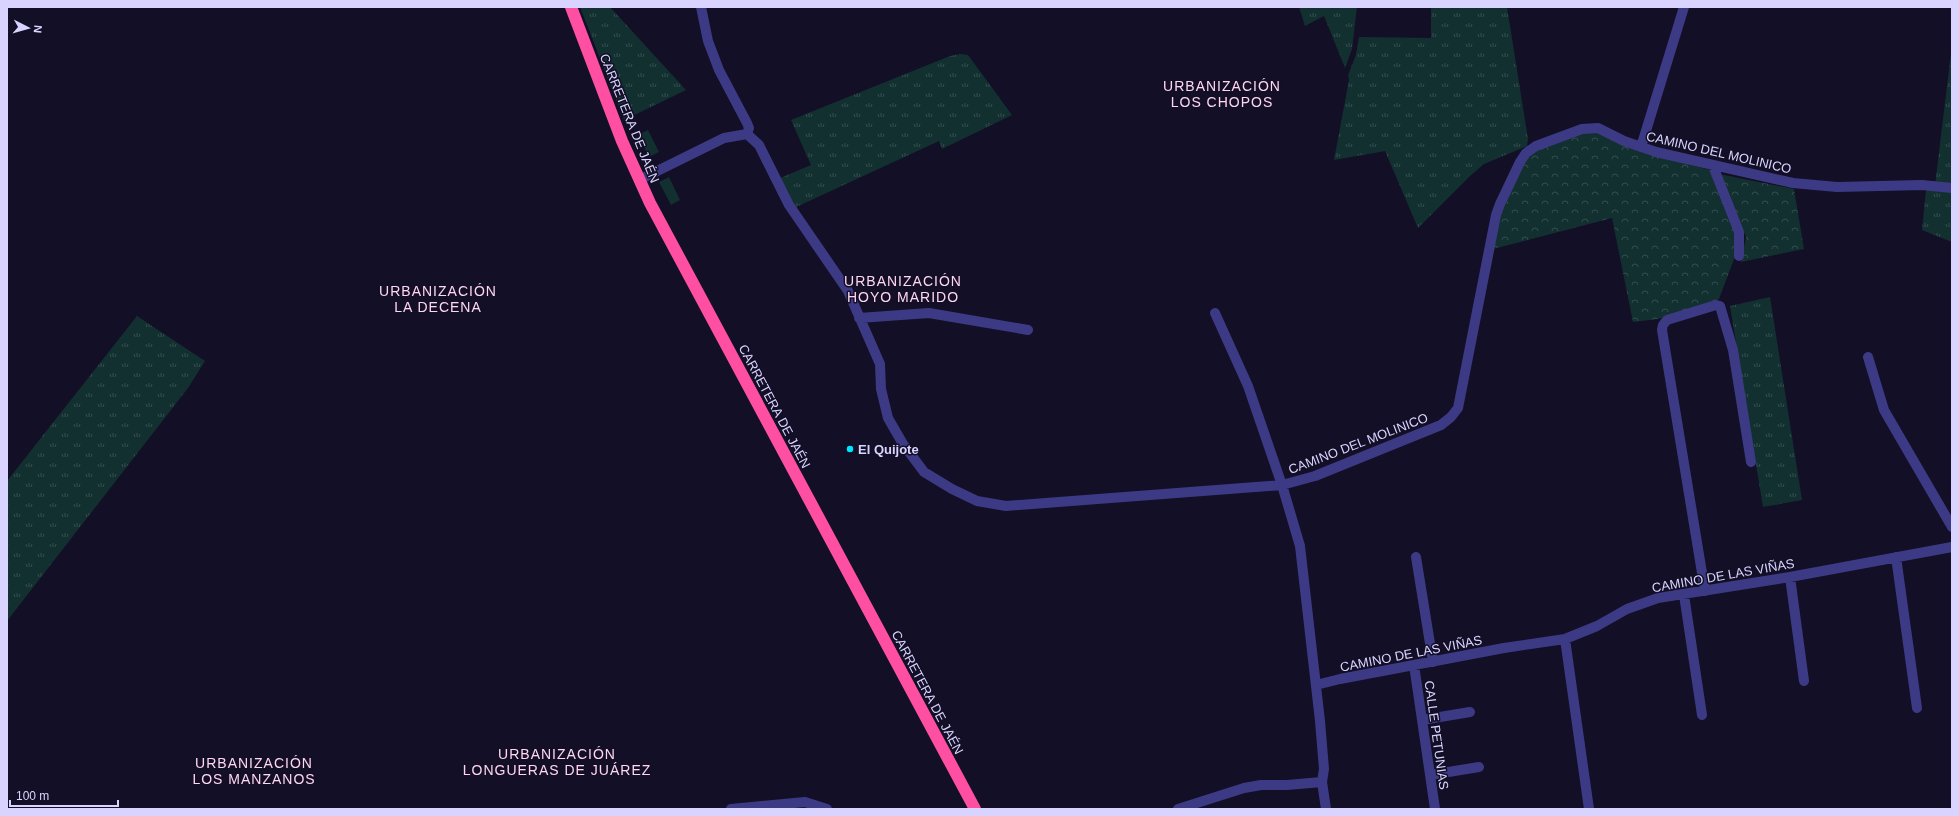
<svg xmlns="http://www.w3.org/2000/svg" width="1959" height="816" viewBox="0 0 1959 816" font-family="Helvetica,sans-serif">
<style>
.grass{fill:url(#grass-tufts)}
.forest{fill:url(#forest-crowns)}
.garden{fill:#12302f}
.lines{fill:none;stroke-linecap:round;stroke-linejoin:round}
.minor{stroke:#3d3a85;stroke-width:10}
.highway{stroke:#ff4fa3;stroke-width:12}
.poi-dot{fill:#00e5ff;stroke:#130f26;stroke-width:1.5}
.labels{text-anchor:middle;stroke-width:3;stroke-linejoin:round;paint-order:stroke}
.street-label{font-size:13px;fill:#d9d4ff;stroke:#130f26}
.poi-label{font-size:13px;font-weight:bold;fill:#d9d4ff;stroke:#130f26;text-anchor:start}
.neighbourhood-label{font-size:14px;letter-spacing:1px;fill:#ffd6f0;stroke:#130f26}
</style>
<defs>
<pattern id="grass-tufts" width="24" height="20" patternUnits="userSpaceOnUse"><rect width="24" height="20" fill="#12302f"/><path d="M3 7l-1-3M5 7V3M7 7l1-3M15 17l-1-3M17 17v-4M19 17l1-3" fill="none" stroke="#344d4e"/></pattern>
<pattern id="forest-crowns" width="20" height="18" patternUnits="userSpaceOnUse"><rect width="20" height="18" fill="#12302f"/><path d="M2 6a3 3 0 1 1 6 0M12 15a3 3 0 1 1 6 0" fill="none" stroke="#344d4e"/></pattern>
</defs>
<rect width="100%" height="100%" fill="#130f26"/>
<path class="grass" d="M580,7H610L686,90L624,120Z
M1299,7H1357L1352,49L1345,68L1324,16L1305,26Z
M1431,7H1507L1528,139L1527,146L1484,164L1470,176L1418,228L1385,151L1334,160L1349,80L1348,75L1356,55L1359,37L1431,38Z
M1952,45V186L1935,185Z
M960,54L968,55L1012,115L942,149L939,141L794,208L778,179L811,165L791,120L950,56Z
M1926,190L1952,191V242L1922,230Z
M1770,297L1802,500L1763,507L1730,306Z
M137,316L205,361L188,388L7,621V481Z"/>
<path class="forest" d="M1590,130L1657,156L1710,170L1734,221L1737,251L1719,299L1712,303L1658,319L1633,322L1612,218L1493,249L1501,210L1527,158L1539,148Z
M1719,174L1794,189L1804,249L1741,262L1746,237Z"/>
<path class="garden" d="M648,130L659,152L649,157L638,135Z
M669,177L680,200L671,205L659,182Z"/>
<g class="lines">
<path class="minor" d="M701,7L708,41L719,70L747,123L749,128L747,134
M1641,147L1684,7
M1713,166L1739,232V256
M639,180L724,138L747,134L759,145L789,205L848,291L880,364L881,389L888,418L903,444L924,472L952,489L977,501L1006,506L1282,485L1315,476L1441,425L1451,417L1458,408L1496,215L1500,204L1520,162L1526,153L1536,146L1582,129L1598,128L1624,141L1656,152L1793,183L1837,187L1922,185L1952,188
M1215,313L1248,386L1282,485L1300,546L1320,721L1324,769L1322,782L1326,809
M859,318L929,313L1028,330
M1868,357L1884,410L1952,527
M1416,557L1433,662
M1896,557L1917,708
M1790,577L1804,681
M1705,591L1662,330L1663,325L1667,320L1716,305L1720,306L1733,350L1751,462
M1684,595L1702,715
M1565,639L1589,809
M1414,665L1435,809
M1316,685L1340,679L1504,648L1565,639L1597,626L1627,609L1658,598L1790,577L1952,547
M1422,720L1470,712
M1430,775L1479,767
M731,809L805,802L827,809
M1178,809L1244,788L1261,785H1287L1322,782"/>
<path class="highway" d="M571,7L622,141L650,203L975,809"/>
</g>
<circle class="poi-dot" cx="850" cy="449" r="4"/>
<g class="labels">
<g class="street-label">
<text transform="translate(630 118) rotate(68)" y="5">CARRETERA DE JAÉN</text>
<text transform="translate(1719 152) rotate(13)" y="5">CAMINO DEL MOLINICO</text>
<text transform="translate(775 406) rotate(62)" y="5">CARRETERA DE JAÉN</text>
<text transform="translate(1358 443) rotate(-21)" y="5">CAMINO DEL MOLINICO</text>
<text transform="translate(1723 575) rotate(-10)" y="5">CAMINO DE LAS VIÑAS</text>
<text transform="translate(1411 653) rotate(-11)" y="5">CAMINO DE LAS VIÑAS</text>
<text transform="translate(928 692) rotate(62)" y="5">CARRETERA DE JAÉN</text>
<text transform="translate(1437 735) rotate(82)" y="5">CALLE PETUNIAS</text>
</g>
<g class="poi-label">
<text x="858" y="454">El Quijote</text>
</g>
<g class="neighbourhood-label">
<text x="1222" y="91">URBANIZACIÓN<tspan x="1222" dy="16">LOS CHOPOS</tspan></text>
<text x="903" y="286">URBANIZACIÓN<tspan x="903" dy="16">HOYO MARIDO</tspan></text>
<text x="438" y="296">URBANIZACIÓN<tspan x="438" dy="16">LA DECENA</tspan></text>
<text x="557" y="759">URBANIZACIÓN<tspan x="557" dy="16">LONGUERAS DE JUÁREZ</tspan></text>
<text x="254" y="768">URBANIZACIÓN<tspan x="254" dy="16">LOS MANZANOS</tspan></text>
</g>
</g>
<rect width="1959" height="816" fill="none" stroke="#d9d4ff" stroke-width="16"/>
<g transform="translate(28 28) rotate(96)" stroke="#130f26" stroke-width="3" paint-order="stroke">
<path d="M0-3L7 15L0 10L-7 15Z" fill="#d9d4ff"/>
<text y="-6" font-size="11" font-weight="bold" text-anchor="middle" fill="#d9d4ff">N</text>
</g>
<path d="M10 800v6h108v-6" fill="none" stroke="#d9d4ff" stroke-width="2"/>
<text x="16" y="800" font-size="12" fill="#d9d4ff" stroke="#130f26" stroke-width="3" paint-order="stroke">100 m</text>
</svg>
